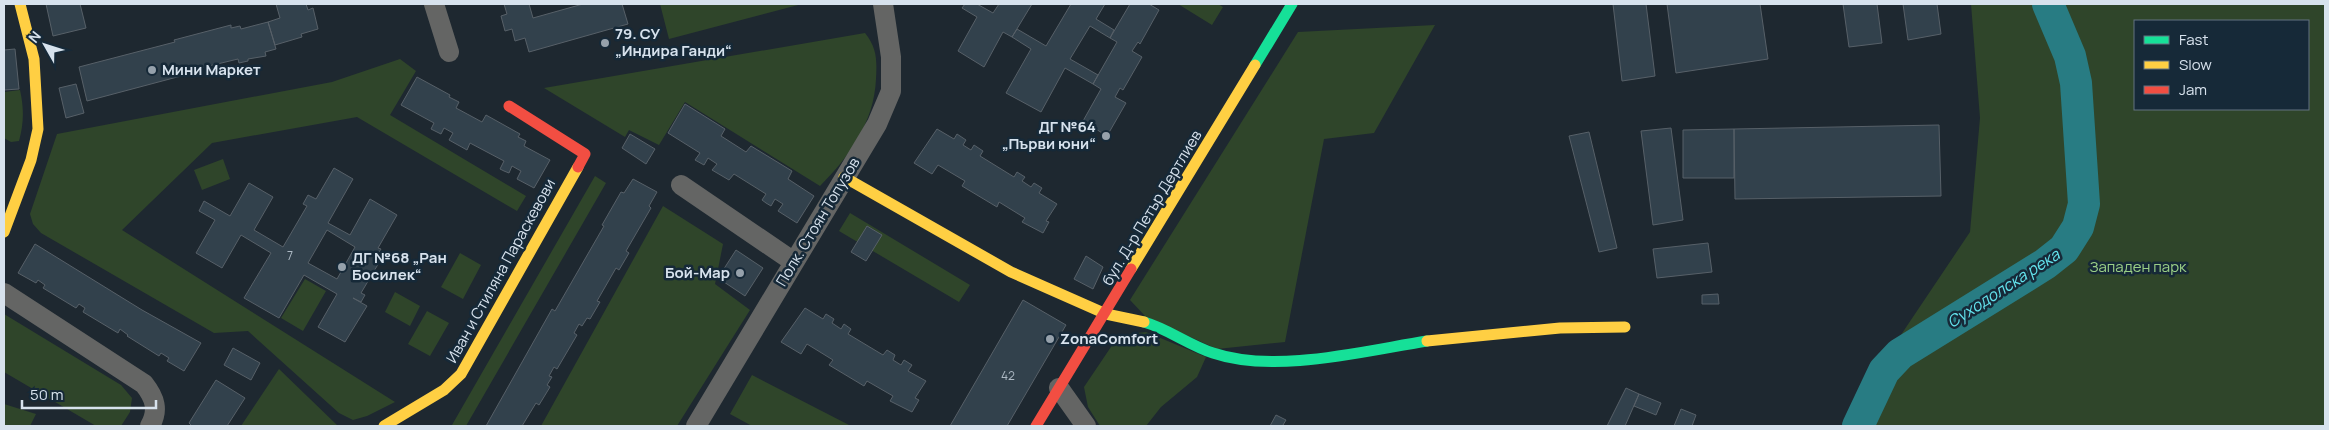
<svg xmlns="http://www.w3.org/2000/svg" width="2329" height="430" viewBox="0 0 2329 430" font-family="Manrope,sans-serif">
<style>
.green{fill:#2f452a;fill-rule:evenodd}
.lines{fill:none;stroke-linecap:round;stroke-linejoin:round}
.river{stroke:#287c83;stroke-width:32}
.building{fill:#32414c;stroke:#576068;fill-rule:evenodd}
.street{stroke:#646564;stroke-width:20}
.fast{stroke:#16e098;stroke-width:11}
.slow{stroke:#ffcf43;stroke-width:11}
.jam{stroke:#f24e42;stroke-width:11}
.poi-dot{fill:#96a1ab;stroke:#162938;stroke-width:2}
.labels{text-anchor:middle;stroke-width:5;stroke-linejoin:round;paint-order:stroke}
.number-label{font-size:12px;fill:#aebac5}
.poi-label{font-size:15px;font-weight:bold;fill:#d7e2ed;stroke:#162938;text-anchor:start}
.street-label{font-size:15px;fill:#d7e2ed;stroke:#162938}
.park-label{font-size:15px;fill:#9bd087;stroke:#162938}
.water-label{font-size:16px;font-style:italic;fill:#64e4ee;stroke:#162938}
</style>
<rect width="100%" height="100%" fill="#1e2830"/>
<path class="green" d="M660,4H802L669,39Z
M1178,4H1218L1223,7L1212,25Z
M1971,4H2325V426H1846L1870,381L1970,232L1980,118ZM2135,21H2308V109H2135Z
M1435,25L1374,133L1324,139L1285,342L1217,349L1146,317L1130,300L1298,32Z
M865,33C877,48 877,60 876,79C874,122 850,156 820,186L685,102L659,145L629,130L625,137L544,88Z
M400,59L416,71L390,115L526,196L517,211L357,117L212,143L122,230L395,402L367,416L353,420L339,413L248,331L214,333L41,233L33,224L30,214L57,134L332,82Z
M20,90C24,108 24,123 19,141L11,142L4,138V92Z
M223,159L230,179L202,190L194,170Z
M595,176L606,183L466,426L452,425Z
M663,206L723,244L715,284L750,310L677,426H541Z
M850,213L970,285L959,302L839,231Z
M460,253L481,265L463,299L441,287Z
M305,279L326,291L303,331L281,318Z
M395,292L420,306L410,326L385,312Z
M427,311L449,323L430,356L408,344Z
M4,314L121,385L132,398L130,412L121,426H96L4,372Z
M1146,332L1206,357L1197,377L1161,407L1146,426H1100L1088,407L1084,387L1119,335Z
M279,369L338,426H241Z
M752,375L851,426H752L730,414Z
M4,404L36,414L30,426H4Z"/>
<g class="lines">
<path class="river" d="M1858,426L1884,371L1900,354L2045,264L2064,249L2078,227L2084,204L2076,83L2070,56L2048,4"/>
</g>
<path class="building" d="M46,4H80L86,28L53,36Z
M276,4H306L308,10L313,8L318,29L301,34L302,37L275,45L268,22L280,18Z
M504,4H529L533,18L583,4H622L628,24L529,52L525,38L515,41L512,29L505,31L501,16L507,14Z
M965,4H977L993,13L999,4H1032L1012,37L1003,32L984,67L958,51L977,17L962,8Z
M1071,4H1105L1096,19L1114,30L1110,38L1090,26L1070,59L1098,75L1093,84L1065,68L1041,112L1006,93L1031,49L1012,37L1017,29L1046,46Z
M1130,4H1149L1159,10L1140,44L1138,42L1132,51L1142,57L1123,90L1120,88L1115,97L1126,103L1107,136L1083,121L1101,89L1093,84L1117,42L1110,38Z
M1613,4H1646L1655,76L1622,81Z
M1667,4H1760L1768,59L1676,73Z
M1843,4H1877L1882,43L1849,47Z
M1903,4H1937L1941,34L1908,40Z
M268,22L276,49L265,52L266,56L248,59V61L239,63L238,59L180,73L181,76L87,101L79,67L175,42L174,40L231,25V28L240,26L241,29Z
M15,49L19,89L4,90V50Z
M417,77L450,95L449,97L459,102L456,108L482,122L486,115L520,134L518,137L526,141L524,146L550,160L534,188L517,179L521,171L512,166L509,173L504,171L500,169L504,161L470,143L467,150L449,140L453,133L444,128L441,134L431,129L434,123L401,105Z
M76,84L84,113L66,118L59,88Z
M685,104L725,129L721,136L746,152L751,146L792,171L788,179L814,196L797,223L778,211L783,204L775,199L771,206L766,203L762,200L766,194L734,174L729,180L712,170L717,164L708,158L704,165L695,160L700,153L668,133Z
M1939,125L1941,196L1735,199L1734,129Z
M1671,128L1683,220L1653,225L1641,131Z
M937,129L954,139L957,134L966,140L963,145L971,150L974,145L983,151L980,156L1014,177L1017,172L1025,177L1022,181L1031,187L1034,183L1042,188L1039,193L1057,204L1046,221L1049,222L1043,233L1022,222L1025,218L999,202L997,207L962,186L965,181L938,165L932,174L914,163Z
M1734,129V178H1683V130Z
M1589,132L1617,248L1599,252L1569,136Z
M630,134L655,149L646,164L622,148Z
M334,168L353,179L328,223L350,235L370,199L397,215L378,248L381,249L376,257L369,253V254L380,261L361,293L365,295L361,302L353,298L367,306L345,342L318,327L337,294L304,275L279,318L244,298L271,253L241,235L222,268L196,253L215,220L199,211L204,201L230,216L249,183L273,197L254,230L283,247L307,206L303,204L308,195L316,199ZM327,230L355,247L337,279L308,263Z
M633,179L657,192L649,206L651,208L626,251L629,253L619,270L616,268L597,301L600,302L590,319L587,318L582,326L579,324L574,333L577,335L557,369L554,367L549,376L552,377L547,385L550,387L539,405L536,403L522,426H486L552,309L555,311L604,226L602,225L621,192L624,193Z
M867,226L882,235L866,261L851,252Z
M1708,243L1712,272L1657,278L1653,249Z
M35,244L142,310L201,343L184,371L167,361L169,358L161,353L159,356L127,336L128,335L120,329L118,333L83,312L85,308L79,304L76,308L43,288L45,285L38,280L36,283L18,273Z
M736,250L763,268L745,296L718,278Z
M1086,256L1103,267L1093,289L1074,279Z
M1718,294L1719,304H1702V295Z
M1023,300L1066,325L1007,426H950Z
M805,308L823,319L826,314L834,319L832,323L841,329L844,324L851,329L848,334L883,355L887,350L895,355L893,360L901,365L904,360L912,365L908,371L926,381L915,398L919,400L912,412L890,401L893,396L867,381L864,386L829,365L833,360L807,344L801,354L781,342Z
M233,348L260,363L251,380L224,365Z
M216,380L245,398L227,426H192L189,423Z
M1626,388L1639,394L1625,426H1607Z
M1639,394L1661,403L1656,415L1634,406Z
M1681,409L1696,415L1692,426H1674Z
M1276,415L1286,420L1283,425L1285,426H1270Z"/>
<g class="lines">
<path class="street" d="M434,4L449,52
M681,185L794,262
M4,293L144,384C155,398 159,410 150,426
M1059,388L1086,426
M696,426L877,124L891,91V57L883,4"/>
<path class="fast" d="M1255,65L1292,4
M1144,322C1168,329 1189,345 1213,353C1275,374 1364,351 1427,341"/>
<path class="slow" d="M844,177L1011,272L1106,314L1144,322
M4,232L31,160L38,129L34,59L20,4
M1131,269L1255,65
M1427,341L1560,328L1625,327
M384,426L444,390L461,374L578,167"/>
<path class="jam" d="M509,106L585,154L578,167
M1036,426L1131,269"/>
</g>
<g class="poi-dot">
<circle cx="605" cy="43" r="5"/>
<circle cx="152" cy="70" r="5"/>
<circle cx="1106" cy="136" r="5"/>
<circle cx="342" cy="267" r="5"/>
<circle cx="740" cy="273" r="5"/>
<circle cx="1050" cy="339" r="5"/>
</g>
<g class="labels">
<g class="number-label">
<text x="290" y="260">7</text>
<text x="1008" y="380">42</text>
</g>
<g class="poi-label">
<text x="615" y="39">79. СУ<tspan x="615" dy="17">„Индира Ганди“</tspan></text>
<text x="162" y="75">Мини Маркет</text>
<text x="1096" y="132" text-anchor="end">ДГ №64<tspan x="1096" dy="17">„Първи юни“</tspan></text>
<text x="352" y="263">ДГ №68 „Ран<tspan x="352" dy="17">Босилек“</tspan></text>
<text x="730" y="278" text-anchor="end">Бой-Мар</text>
<text x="1060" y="344">ZonaComfort</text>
</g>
<g class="street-label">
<text transform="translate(1152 208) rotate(-59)" y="5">бул. Д-р Петър Дертлиев</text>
<text transform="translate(818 222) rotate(-59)" y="5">Полк. Стоян Топузов</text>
<text transform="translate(501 271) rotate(-61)" y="5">Иван и Стиляна Параскевови</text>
</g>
<g class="park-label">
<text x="2138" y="272">Западен парк</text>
</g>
<g class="water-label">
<text transform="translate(2003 288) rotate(-33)" y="6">Суходолска река</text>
</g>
</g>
<rect width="2329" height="430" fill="none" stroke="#d7e2ed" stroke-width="10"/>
<rect x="2134" y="20" width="175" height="90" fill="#162938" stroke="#637380"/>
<rect x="2144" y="36" width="25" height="8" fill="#16e098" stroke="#637380"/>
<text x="2179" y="45" font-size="15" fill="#d7e2ed">Fast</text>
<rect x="2144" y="61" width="25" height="8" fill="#ffcf43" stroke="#637380"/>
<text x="2179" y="70" font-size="15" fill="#d7e2ed">Slow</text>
<rect x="2144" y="86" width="25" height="8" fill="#f24e42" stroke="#637380"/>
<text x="2179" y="95" font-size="15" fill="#d7e2ed">Jam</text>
<g transform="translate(45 45) rotate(309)" stroke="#162938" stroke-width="4" paint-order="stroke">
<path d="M0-4L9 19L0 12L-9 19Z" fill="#d7e2ed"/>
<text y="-8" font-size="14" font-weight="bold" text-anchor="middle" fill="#d7e2ed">N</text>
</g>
<path d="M22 400v8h134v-8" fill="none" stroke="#d7e2ed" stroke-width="2.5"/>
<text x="30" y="400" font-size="15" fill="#d7e2ed" stroke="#162938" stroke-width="4" paint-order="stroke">50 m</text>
</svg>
